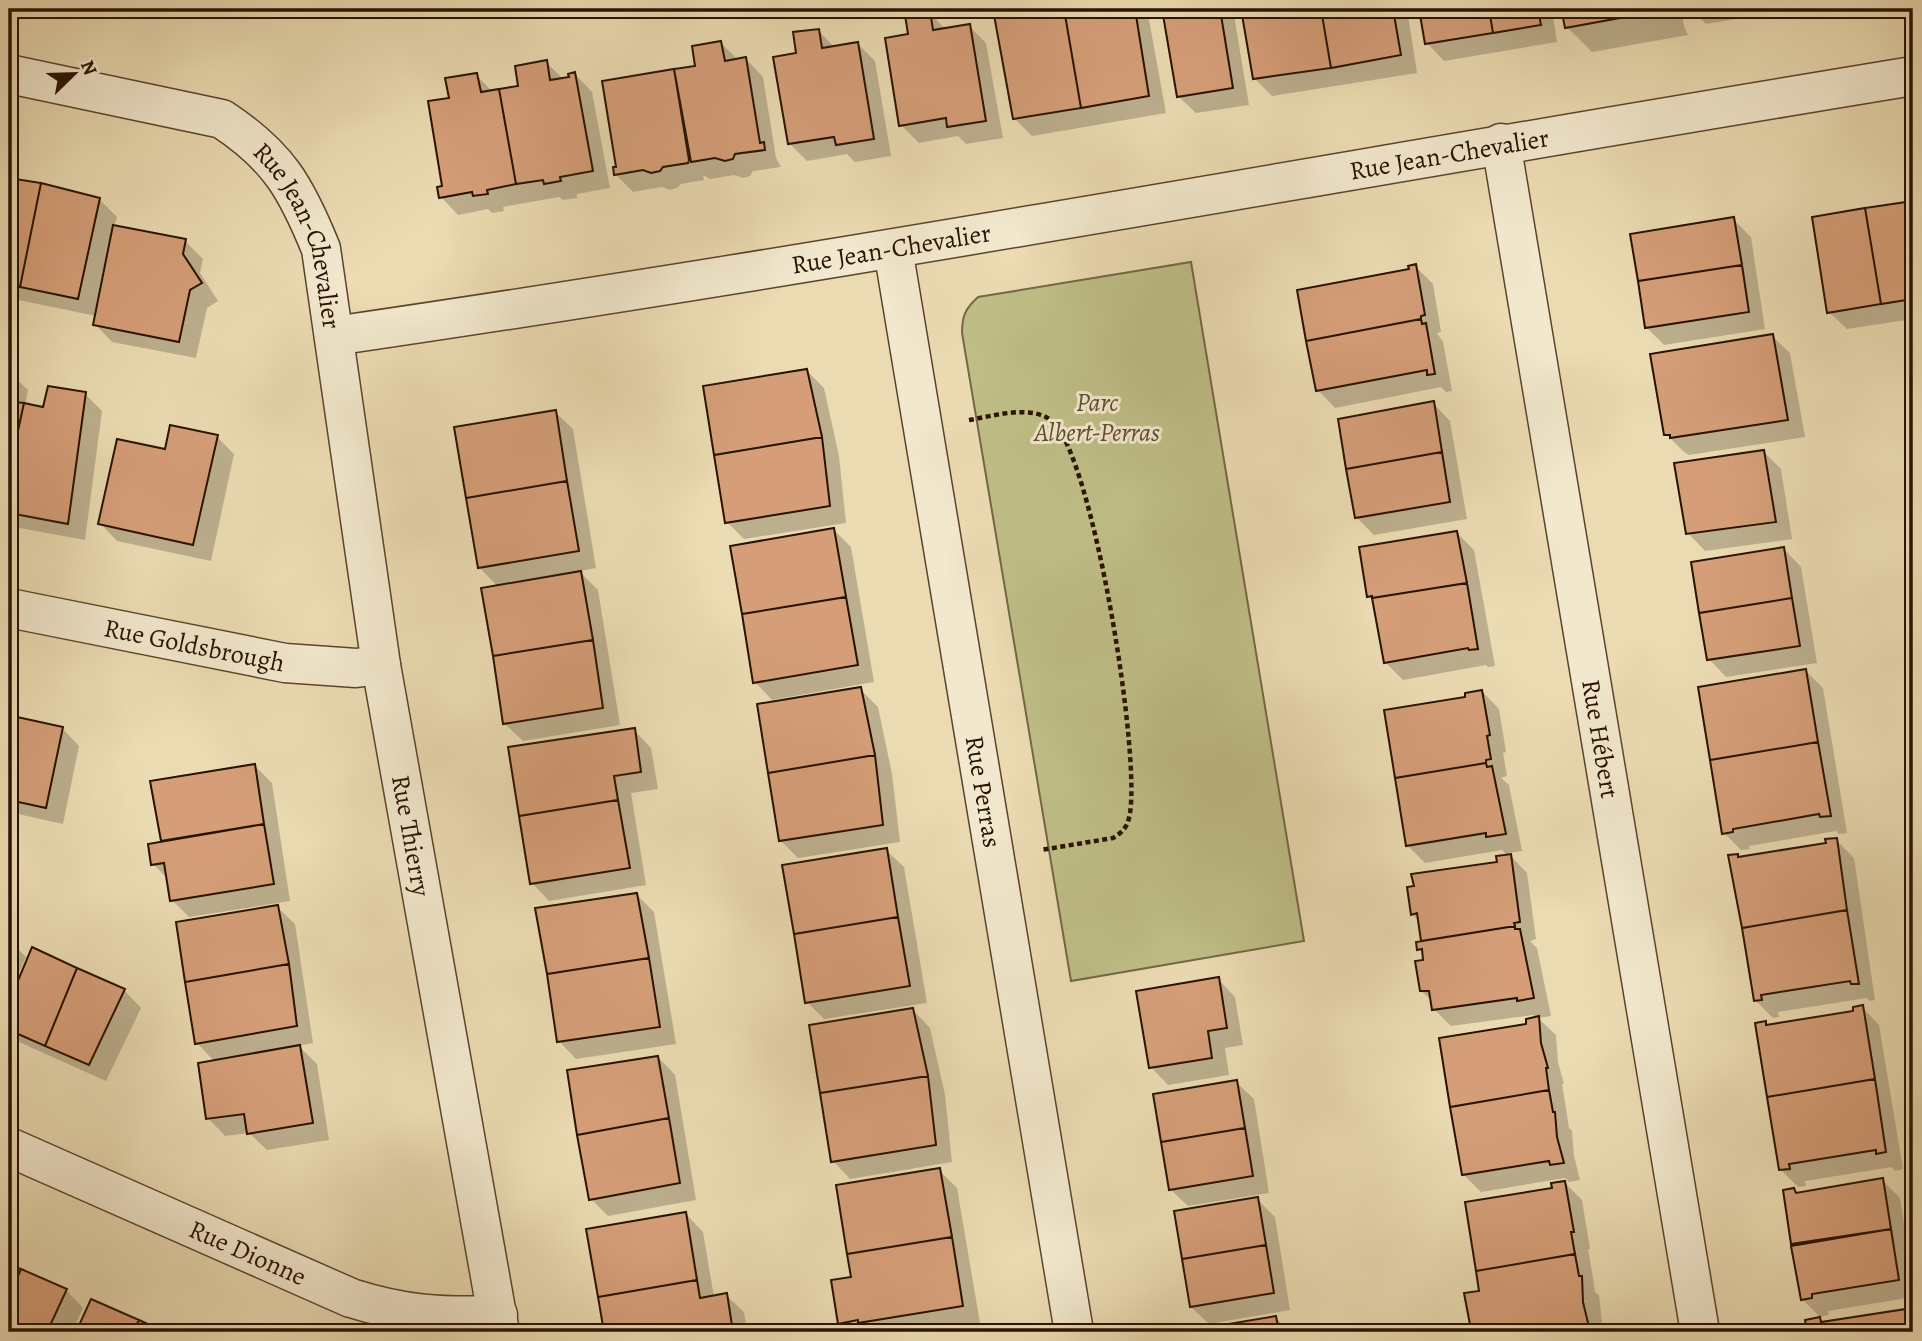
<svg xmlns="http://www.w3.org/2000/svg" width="1922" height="1341" viewBox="0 0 1922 1341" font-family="Alegreya,serif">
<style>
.green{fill:#bfbe87;stroke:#746844;stroke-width:2}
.shadow{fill:#0003;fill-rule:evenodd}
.building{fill:#d59e78;stroke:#291200;stroke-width:2}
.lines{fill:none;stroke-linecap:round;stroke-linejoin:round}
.minor-casing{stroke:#5a442c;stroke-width:41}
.path{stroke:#291200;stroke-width:4.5;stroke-dasharray:5 3.5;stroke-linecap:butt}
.minor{stroke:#f2e8cd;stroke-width:38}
.labels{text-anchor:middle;stroke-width:6;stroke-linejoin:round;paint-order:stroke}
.street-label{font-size:26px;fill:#291200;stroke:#f2e8cd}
.park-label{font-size:26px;font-style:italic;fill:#5e4e2f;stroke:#f2e8cd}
</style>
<rect width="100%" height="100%" fill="#ebdbb2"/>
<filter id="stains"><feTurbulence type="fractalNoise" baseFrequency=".00286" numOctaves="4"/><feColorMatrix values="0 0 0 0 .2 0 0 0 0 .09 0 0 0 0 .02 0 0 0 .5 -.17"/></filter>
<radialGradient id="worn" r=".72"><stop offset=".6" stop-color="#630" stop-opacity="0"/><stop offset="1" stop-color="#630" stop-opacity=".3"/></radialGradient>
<path class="green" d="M1191,262L1304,941L1071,981L962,333C962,316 965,309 978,297Z"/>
<path class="shadow" d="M1040,9H1147L1166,113L1032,136L1014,118L996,16Z
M1164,9H1233L1249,105L1196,113L1178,96Z
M1243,9H1407L1417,73L1272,96L1254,78Z
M1421,9H1552L1557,42L1444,61L1427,43Z
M1567,9H1681L1684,26L1688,35L1592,52L1567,27Z
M1691,9H1786L1787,10L1706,24Z
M929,12L946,30L969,26L986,43L1003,138L966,144L958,136L919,143L901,125L910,36Z
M818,30L835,48L858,44L875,61L891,156L855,162L847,154L807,161L789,143L798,54Z
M721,43L738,60L746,59L763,77L776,158L781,167L753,171L750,176L743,178L734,175L710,179L703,175L704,180L681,184L677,188L670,190L662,187L633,192L615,174L618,169L604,83L697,67Z
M546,62L564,80L575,74L592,92L610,188L577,194V198L563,200L559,197L503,207L504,211L492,213L488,209L458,215L441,197L444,187L451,99L476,75L493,92L520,87Z
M9,180L41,185L99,199L117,217L114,227L185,241L203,259L200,273L218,301L207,308L196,358L112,342L95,324L96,316L9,298Z
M1913,202V319L1847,329L1829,312L1814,218Z
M1733,219L1751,237L1765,329L1664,345L1647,328Z
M1415,266L1433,284L1441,332L1437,333L1443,342L1452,391L1446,392L1441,387L1335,408L1318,390Z
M1772,336L1790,353L1805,437L1689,455L1684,452L1666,434Z
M807,371L824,388L839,456L846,523L744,539L727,522Z
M9,372L28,390L25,405L45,409L85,394L102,411L85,540L9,526Z
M1433,403L1450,421L1467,519L1374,535L1356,517Z
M555,412L573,429L596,568L579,571L598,590L620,725L523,741L505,724L498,587L479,567Z
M217,437L234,454L211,561L117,541L100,523L167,451Z
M1764,452L1781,469L1792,539L1705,551L1688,533Z
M834,530L851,547L874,682L772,700L755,682Z
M1457,533L1474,550L1495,666L1488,667L1486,665L1403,680L1385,662L1375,602L1369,596Z
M1784,549L1801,567L1817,663L1726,677L1709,659Z
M1806,671L1823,688L1847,833L1839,834L1836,831L1749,846L1750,849L1741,850L1724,833Z
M860,689L878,707L892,774L900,842L798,858L780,840Z
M1482,691L1499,709L1506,752L1503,753L1507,776L1501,778L1509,785L1522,851L1508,853L1527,873L1536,939L1530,941L1537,948L1551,1016L1538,1018L1556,1035L1558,1062L1564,1084H1562L1566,1108L1569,1128L1572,1131L1574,1156L1580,1180L1569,1182L1565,1178L1481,1192L1463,1174L1528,1025L1537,1018L1533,1015L1451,1026L1434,1009L1433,1002L1421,991L1424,954L1419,949L1423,943L1420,922L1412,914L1508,856L1502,850L1425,863L1407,845L1466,698Z
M9,717L62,728L79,746L63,824L9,812Z
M634,730L651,748L658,789L631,793L646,885L549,901L532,883Z
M254,765L272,783L290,901L189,917L172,900L169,880L153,864L163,843L152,783Z
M1836,840L1854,858L1875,1000L1870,1001L1867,998L1778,1012L1779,1017L1773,1018L1755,1000L1738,856L1740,858L1828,844Z
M886,850L904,867L927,1003L824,1019L807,1002Z
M636,894L654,912L676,1044L576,1059L559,1041Z
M277,907L295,924L313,1043L299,1046L317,1064L329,1140L267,1150L249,1133L225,1136L208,1118L215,1062L197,1043Z
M9,940L26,957L9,995Z
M33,949L124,990L141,1008L106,1081L19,1042L9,1033V1007Z
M1218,979L1235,997L1243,1045L1225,1048L1229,1075L1168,1085L1151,1067Z
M1862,1007L1879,1025L1903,1169L1895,1171L1892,1167L1805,1181L1806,1186L1798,1187L1780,1169L1765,1023L1768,1026L1855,1012Z
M913,1010L930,1028L945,1095L952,1162L850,1179L833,1161Z
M658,1057L675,1075L696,1200L608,1216L591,1199Z
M1236,1082L1254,1099L1269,1193L1188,1206L1170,1189Z
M939,1170L957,1188L980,1323L924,1332H849L840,1323L853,1279ZM866,1317L867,1321L851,1323V1320Z
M1882,1180L1900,1198L1913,1282V1297L1828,1311L1829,1315L1820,1317L1802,1299L1785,1191L1794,1190L1798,1194Z
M1564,1182L1582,1200L1590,1249H1588L1592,1272L1595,1292L1599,1295L1603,1332H1476L1472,1329L1481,1292L1555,1189Z
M1257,1199L1275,1217L1290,1310L1209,1324L1191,1307Z
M686,1214L703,1232L714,1297L726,1295L744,1312L747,1332H605L588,1230Z
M9,1265L66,1290L83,1308L72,1332H9Z
M1905,1310L1913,1318V1332H1809L1807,1321L1820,1319L1825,1324Z
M1276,1318L1290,1332H1194V1331Z
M966,1329L968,1332H948Z"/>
<path class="building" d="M1030,9H1064L1081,108L1013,119L994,15Z
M1064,9H1135L1149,96L1081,108Z
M1162,9H1220L1233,88L1177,97Z
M1241,9H1321L1331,68L1253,79Z
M1321,9H1393L1401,55L1331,68Z
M1419,9H1489L1493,33L1425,44Z
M1489,9H1538L1541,25L1493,33Z
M1565,9H1664V10L1565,28L1563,18L1566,17Z
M930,11L933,30L970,24L986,121L947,127L946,118L899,126L885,38L908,34L905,15Z
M819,29L822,48L858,42L874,139L836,145L834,137L788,144L773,57L796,53L793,32Z
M721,41L725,61L746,57L760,143L764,142L765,150L735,154L733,159L725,161L715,158L691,162L674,69L695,66L692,46Z
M547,60L550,80L569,77L568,74L575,72L593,171L560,177L561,181L544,184L543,180L516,184L499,89L518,86L515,66Z
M674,69L689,160L688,163L663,167L660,171L651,173L643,170L614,175L613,167H616L602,81Z
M477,73L481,92L499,89L516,184L487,190L488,194L473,196L472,192L439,198L437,187L442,186L428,101L449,98L445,78Z
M9,178L41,183L20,287L9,285Z
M41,183L100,198L78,299L20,287Z
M1913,201V299L1881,304L1865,208Z
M1865,208L1881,304L1827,313L1812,217Z
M1734,217L1742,265L1638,281L1630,234Z
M113,225L186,239L183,254L202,283L190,290L179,342L93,325Z
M1416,264L1425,315L1421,316V319L1306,341L1297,290L1409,269L1408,266Z
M1742,265L1749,312L1645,328L1638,281Z
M1421,319L1422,324L1426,323L1435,374L1427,375V370L1316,391L1306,341Z
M1773,334L1788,420L1670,438V435H1664L1650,354Z
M807,369L822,437L714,455L703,386Z
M48,386L86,392L68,524L9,513V472L24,403L43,407Z
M9,401L24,403L9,472Z
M1434,401L1442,452L1346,469L1338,419Z
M556,410L567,481L466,498L454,427Z
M170,425L218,435L193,545L98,524L117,439L165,449Z
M822,437L830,506L725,523L714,455Z
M1764,450L1776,522L1686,534L1674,463Z
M1442,452L1450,502L1355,518L1346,469Z
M567,481L579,551L478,568L466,498Z
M834,528L846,597L742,614L730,546Z
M1457,531L1467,583L1372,598V596L1367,597L1359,547Z
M1784,547L1792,598L1699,613L1691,562Z
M581,571L593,640L493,656L481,588Z
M1467,583L1478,649L1469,650L1468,648L1384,663L1372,598Z
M846,597L858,665L753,683L742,614Z
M1792,598L1800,646L1707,660L1699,613Z
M593,640L603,708L503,724L493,656Z
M1806,669L1818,742L1710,760L1698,687Z
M861,687L875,755L768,773L757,704Z
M1482,690L1490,735L1487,736L1491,759L1486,760V763L1395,778L1384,710L1465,697V693Z
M9,715L17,717L9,756Z
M17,717L63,727L46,808L9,800V756Z
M635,728L641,772L614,776L618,800L519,816L508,747Z
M1818,742L1831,816L1820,817L1819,814L1733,829V832L1722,834L1710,760Z
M875,755L883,825L779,841L768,773Z
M1486,763L1487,767L1492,766L1506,834L1486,837V833L1406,846L1395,778Z
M255,764L264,824L161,841L150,781Z
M618,800L630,868L530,884L519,816Z
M264,824L274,884L170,901L164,863L151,865L148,844Z
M1837,838L1847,910L1742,928L1728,855L1738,854V857L1826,843L1825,839Z
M887,848L898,917L794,934L782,865Z
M1511,854L1520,922L1514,923L1515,926L1421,941L1417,913L1411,915L1407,887L1414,886L1411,874L1497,862L1496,856Z
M637,893L649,958L547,974L535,908Z
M278,905L289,964L185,982L176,922Z
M1847,910L1859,984H1851L1850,981L1761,995L1762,1000L1754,1001L1742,928Z
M898,917L910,986L805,1003L794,934Z
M1515,926V929H1520L1534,998L1517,1001V998L1432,1010L1429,991H1420L1415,961L1423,960L1422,949L1417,950L1416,942Z
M32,947L77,968L45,1046L9,1030V1002Z
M649,958L660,1027L557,1042L547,974Z
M289,964L297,1026L195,1044L185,982Z
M77,968L125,989L89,1065L45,1046Z
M1219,977L1227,1028L1208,1031L1212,1058L1149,1068L1136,991Z
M1863,1005L1875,1079L1767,1097L1755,1023L1766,1021V1025L1853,1011V1007Z
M913,1008L928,1076L820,1093L809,1025Z
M1539,1016L1541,1043L1548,1068H1546L1549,1090L1450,1107L1439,1038L1526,1024V1019Z
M300,1045L313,1123L247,1134L244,1114L206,1119L198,1063Z
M658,1056L669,1118L577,1135L567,1070Z
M928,1076L936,1145L831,1162L820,1093Z
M1875,1079L1886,1152L1876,1154V1150L1789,1164L1790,1169L1779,1170L1767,1097Z
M1237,1080L1245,1128L1161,1142L1153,1094Z
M1549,1090L1553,1112H1555L1557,1137L1564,1163L1550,1165L1549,1161L1462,1175L1450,1107Z
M669,1118L680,1183L589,1200L577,1135Z
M1245,1128L1253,1176L1169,1190L1161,1142Z
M940,1168L952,1237L847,1254L836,1185Z
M1883,1178L1891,1229L1791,1244L1783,1190L1794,1188L1796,1193Z
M1565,1181L1574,1232H1571L1575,1254L1476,1271L1465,1202L1552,1188L1551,1183Z
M1258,1197L1266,1245L1182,1259L1174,1211Z
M686,1212L697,1280L598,1297L586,1229Z
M1891,1229L1899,1280L1812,1294V1298L1801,1300L1791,1246Z
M952,1237L963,1306L858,1323V1320L838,1324L831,1280L851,1277L847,1254Z
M1266,1245L1274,1293L1190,1307L1182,1259Z
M1575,1254L1579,1276H1582L1583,1302L1589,1327L1576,1330L1575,1325L1531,1332H1486V1327L1471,1330L1464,1293L1479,1291L1476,1271Z
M9,1264L21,1269L9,1298Z
M21,1269L67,1289L47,1332H9V1298Z
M697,1280L700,1298L727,1293L733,1332H604L598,1297Z
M91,1299L139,1320L133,1332H76Z
M1906,1309L1910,1332H1807L1805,1320L1820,1317L1821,1322Z
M1276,1316L1279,1332H1192V1330Z
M139,1320L165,1332H133Z"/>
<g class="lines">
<g class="minor-casing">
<g id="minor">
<path id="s1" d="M9,74L222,119C278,156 296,187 321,249L381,665L500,1332"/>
<path id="s2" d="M1501,143L1700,1332"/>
<path id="s3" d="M893,249L1074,1332"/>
<path id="s4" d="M334,336C862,259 1387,162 1913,76"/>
<path id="s5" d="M9,608L285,663L356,668L381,665"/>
<path id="s6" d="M9,1147L351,1298C405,1315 441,1317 498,1315"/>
</g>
</g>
<path class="path" d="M969,420C994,416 1031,404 1052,421C1093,455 1143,764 1129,818C1127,828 1121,833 1113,838L1041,850"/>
<use href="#minor" class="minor"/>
</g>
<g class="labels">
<g class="street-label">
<text dy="9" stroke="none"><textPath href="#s4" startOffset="1130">Rue Jean-Chevalier</textPath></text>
<text dy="9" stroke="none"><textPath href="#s1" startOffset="364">Rue Jean-Chevalier</textPath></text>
<text dy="9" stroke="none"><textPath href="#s4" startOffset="564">Rue Jean-Chevalier</textPath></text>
<text dy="9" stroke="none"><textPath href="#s5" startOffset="189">Rue Goldsbrough</textPath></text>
<text dy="9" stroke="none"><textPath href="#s2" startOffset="604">Rue Hébert</textPath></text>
<text dy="9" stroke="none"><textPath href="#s3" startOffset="550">Rue Perras</textPath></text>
<text dy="9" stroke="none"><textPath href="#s1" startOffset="978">Rue Thierry</textPath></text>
<text dy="9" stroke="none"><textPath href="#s6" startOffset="261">Rue Dionne</textPath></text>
</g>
<g class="park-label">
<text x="1097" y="411">Parc<tspan x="1097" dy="30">Albert-Perras</tspan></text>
</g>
</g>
<rect width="1922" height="1341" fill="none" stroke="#ebdbb2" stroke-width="35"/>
<rect x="10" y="10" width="1901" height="1320" fill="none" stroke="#291200" stroke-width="3.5"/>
<rect x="18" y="18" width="1887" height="1306" fill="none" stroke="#291200" stroke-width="2"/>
<g transform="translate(74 74) rotate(67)" stroke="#f2e8cd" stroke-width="5" paint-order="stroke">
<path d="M0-5L12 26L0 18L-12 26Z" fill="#291200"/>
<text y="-10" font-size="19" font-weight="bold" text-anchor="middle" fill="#291200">N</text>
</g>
<rect width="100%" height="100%" filter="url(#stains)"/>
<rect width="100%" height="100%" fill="url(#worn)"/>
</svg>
